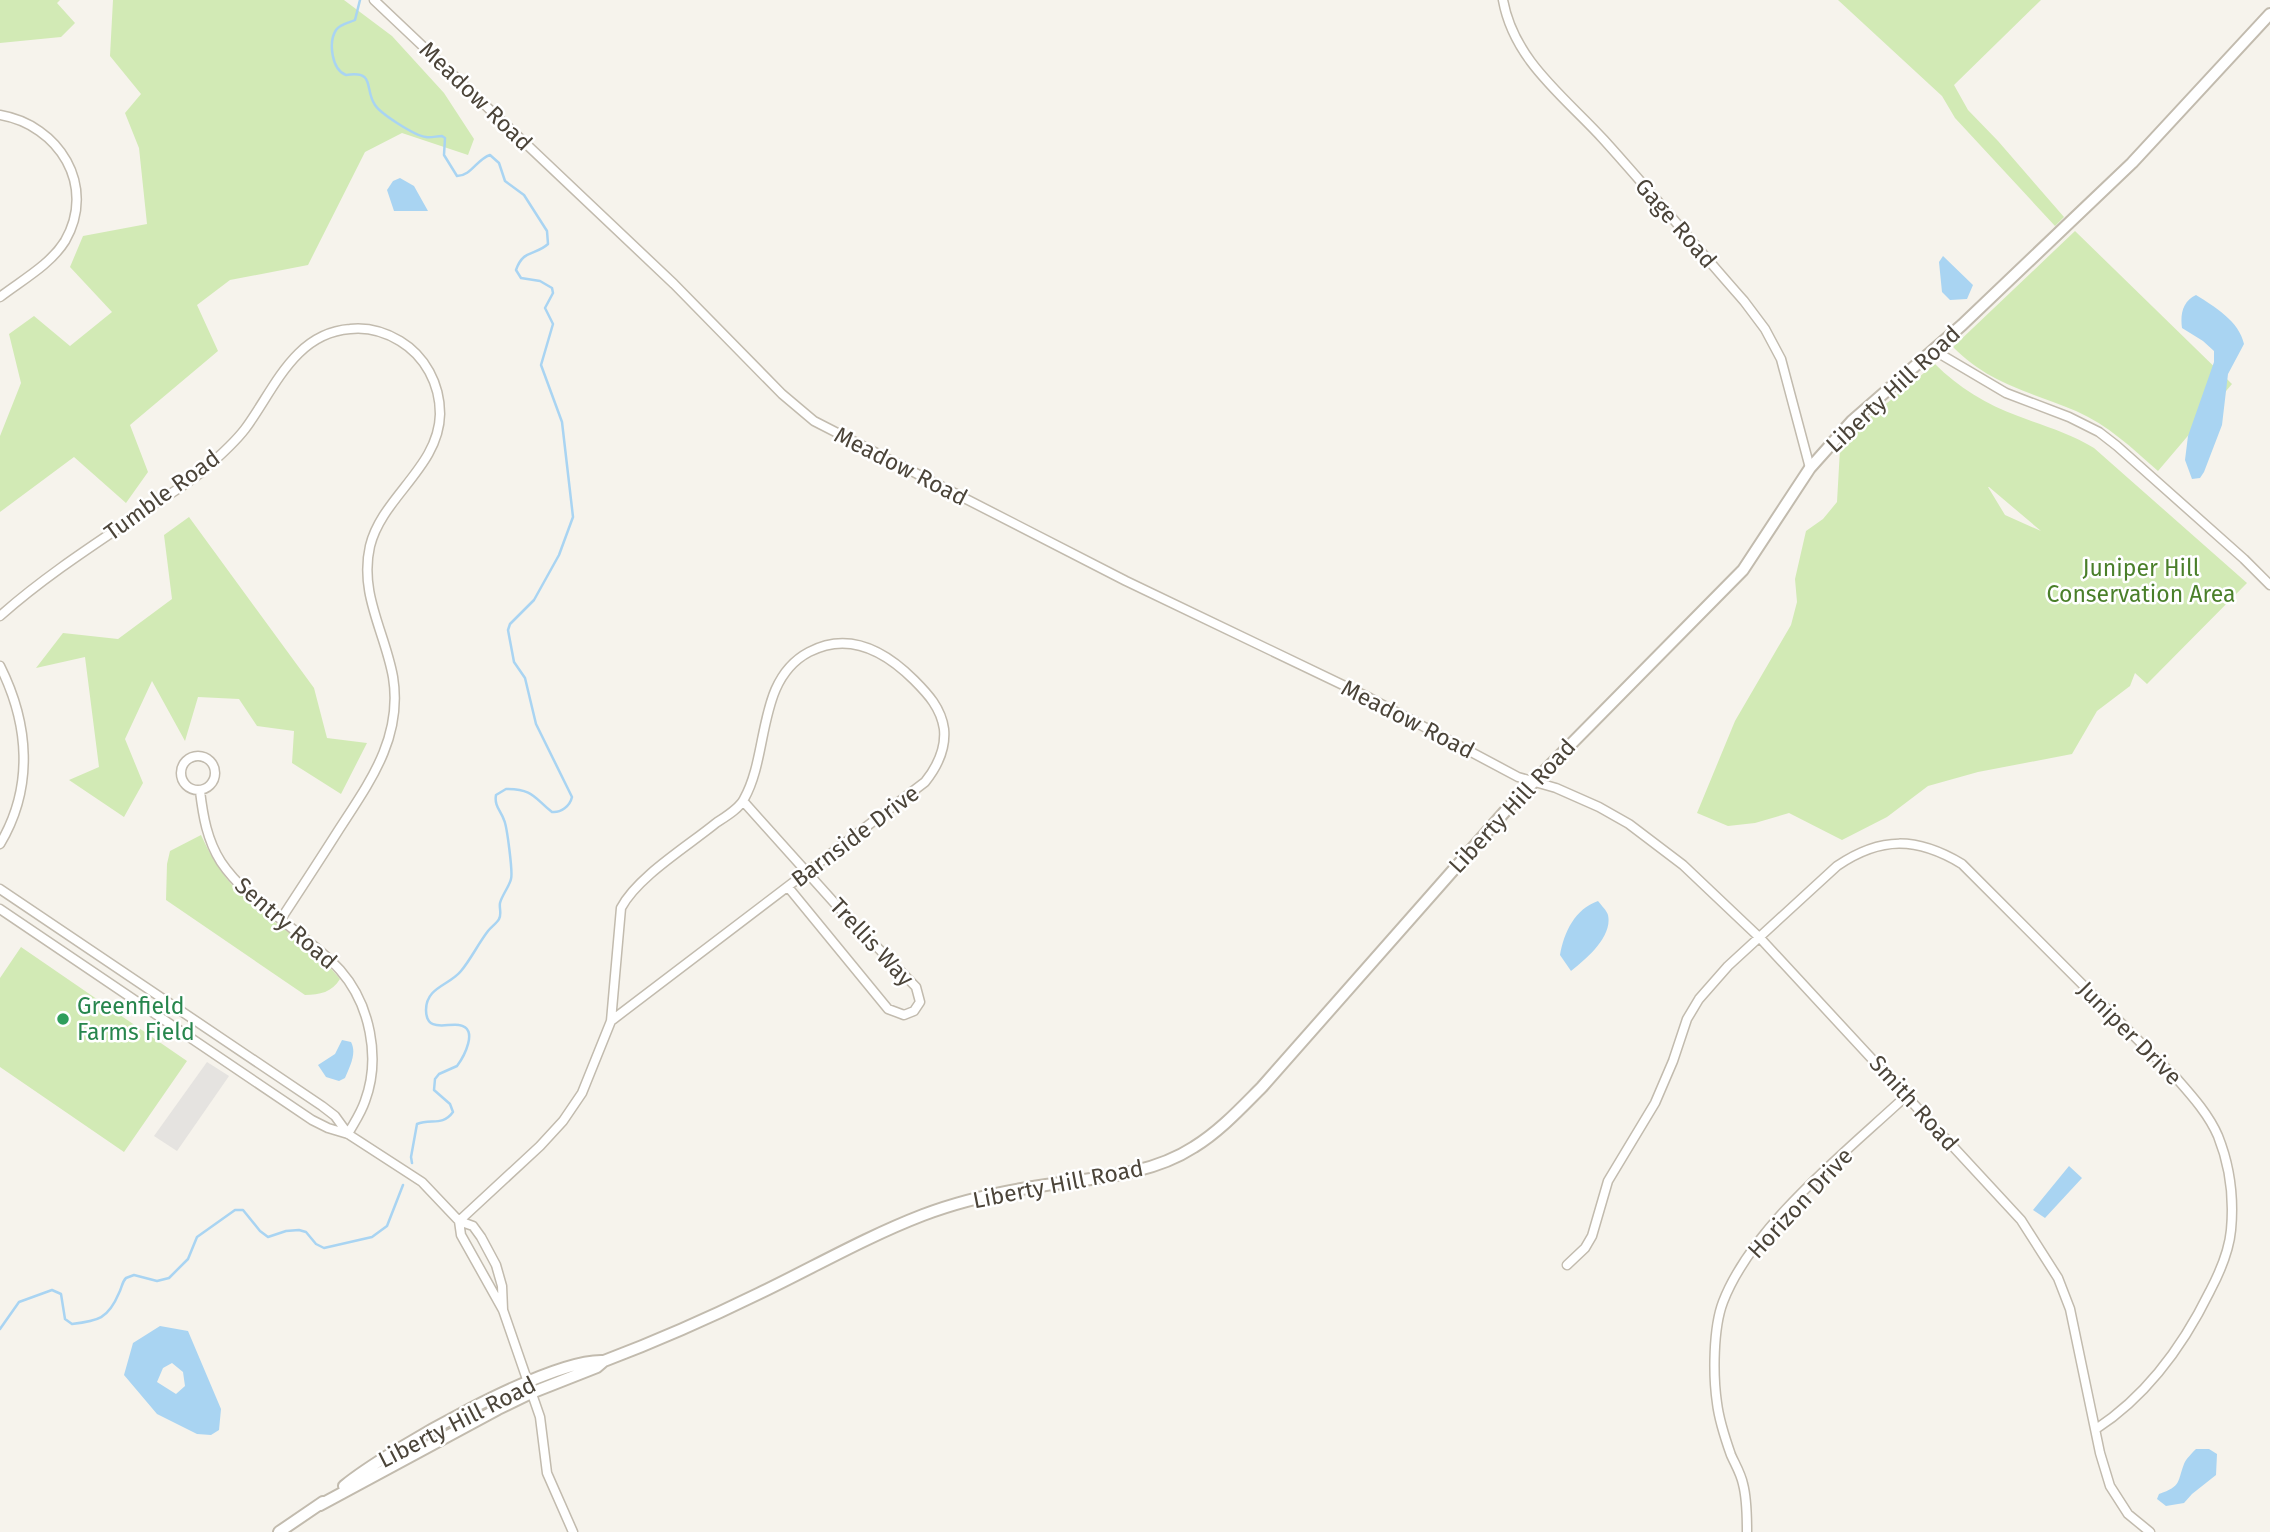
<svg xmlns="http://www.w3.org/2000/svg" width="2270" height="1532" viewBox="0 0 2270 1532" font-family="'Fira Sans',sans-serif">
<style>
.green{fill:#d2eab5;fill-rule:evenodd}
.parking{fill:#e5e3e0}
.water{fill:#a9d4f2;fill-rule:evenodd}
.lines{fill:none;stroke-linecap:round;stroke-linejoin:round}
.stream{stroke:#a9d4f2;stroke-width:2.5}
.minor-casing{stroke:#c2bbae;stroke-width:11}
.tertiary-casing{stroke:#c2bbae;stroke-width:14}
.minor{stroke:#fff;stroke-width:8}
.tertiary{stroke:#fff;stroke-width:10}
.leisure-dot{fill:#2e9e5b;stroke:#fff;stroke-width:2.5}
.labels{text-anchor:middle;stroke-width:5;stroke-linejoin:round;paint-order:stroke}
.street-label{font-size:23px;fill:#4b4439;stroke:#fff}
.park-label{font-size:23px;fill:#4a7f2a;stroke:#fff}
.leisure-label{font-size:23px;fill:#27864d;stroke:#fff;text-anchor:start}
</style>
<rect width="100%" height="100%" fill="#f6f3ec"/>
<path class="green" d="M0,0H60L57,3L75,23L61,37L0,43Z
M113,0H344L392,36L444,93L474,139L468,155L402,133L365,152L308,265L230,280L197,305L218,351L130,425L148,472L126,503L74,457L0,512V436L21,383L9,334L34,316L70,346L112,312L70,267L83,236L147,224L139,148L125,113L141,94L110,56Z
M1838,0H2041L1954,85L1968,110L1998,141L2064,217L2055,226L1955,118L1942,96Z
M2075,231L2232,384L2158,471C2132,448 2108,425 2076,411C2031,392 1989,384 1953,347Z
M1935,364C1958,387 1987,405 2018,416C2044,426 2070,433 2094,448L2247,583L2147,684L2135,673L2130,686L2097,711L2072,754L1978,772L1928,786L1887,817L1842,840L1789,813L1755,823L1728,826L1697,813L1735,721L1791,625L1797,602L1795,579L1806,531L1823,519L1837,502L1840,449L1860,425ZM1988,487H1989L2041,531L2005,515Z
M189,517L314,688L327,738L367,743L341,794L292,763L294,731L257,726L239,699L198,697L185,741L152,681L125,739L143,783L124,817L69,780L99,767L85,657L36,668L63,633L118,639L172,599L164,535Z
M201,835C212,859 225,880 245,898C275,925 314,946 340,979C332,992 320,995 305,995L166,900L167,864L170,851Z
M21,947L187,1061L124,1152L0,1067V978Z"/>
<path class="parking" d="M207,1062L229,1076L177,1151L154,1136Z"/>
<path class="water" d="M400,178L414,186L428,211H394L387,190L393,181Z
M1943,256L1973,285L1967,299L1950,300L1942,292L1939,262Z
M2196,295C2215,307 2239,321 2244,344L2228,374L2222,425L2204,472L2200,478L2192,479L2185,460L2188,436L2214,362V351L2203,341L2182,328C2180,314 2183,301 2196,295Z
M1598,901C1601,905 1607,911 1608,915C1613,937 1585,960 1571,971L1560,955C1564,932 1575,909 1598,901Z
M342,1040L351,1042C357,1053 350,1066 345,1078L339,1081L326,1077L318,1065L335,1054Z
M2069,1166L2082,1178L2045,1218L2033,1210Z
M160,1326L188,1331L221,1409L219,1430L211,1435L197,1434L157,1414L124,1375L133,1343ZM172,1363L183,1372L185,1386L176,1394L157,1382L163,1368Z
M2196,1449H2209L2217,1454L2216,1475L2192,1494L2184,1503L2166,1506L2157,1499L2159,1494C2182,1486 2177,1482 2184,1464C2186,1459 2192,1453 2196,1449Z"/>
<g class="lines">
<path class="stream" d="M360,0L355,20C349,23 340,24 336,30C328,43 332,70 346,75C376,70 364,89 375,105C381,114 415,136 426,137C431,138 437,136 442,136L445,138L444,155L457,176C471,176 477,159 490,155L499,163L505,181L524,195L547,231L548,244C535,256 523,249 516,270L521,278L540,281L552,288L553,293L545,308L553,324L541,365L562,422L573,517L559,555L534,600L510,624L508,630L514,662L525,678L536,724L572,797C570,806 561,813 552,812C534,798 534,789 506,789L496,795C494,806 501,811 504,820C507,826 513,873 511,879C509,887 502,895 500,903C499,908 502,914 499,919C497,923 491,927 488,931C478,944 471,959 461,971C450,985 426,987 426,1010C426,1033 447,1023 459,1025C480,1028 463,1058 457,1066L439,1074L435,1079L434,1090L450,1104L453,1112C442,1127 431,1118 417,1124L411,1157L412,1163
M0,1329L19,1302L52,1290L61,1294L65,1319L72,1324C98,1321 108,1319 119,1293C122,1287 122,1282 126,1278L134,1275L157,1281L169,1278L188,1259L197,1237L235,1210H243L260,1231L268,1237L286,1231L299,1230L306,1232L316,1244L324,1248L372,1237L387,1226L403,1185"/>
<g class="minor-casing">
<path id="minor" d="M374,0L674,284L782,394L814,421L1126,581L1370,698L1518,777L1556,788L1599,807L1629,824L1683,865L1760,938L2021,1220L2058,1278L2070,1309L2100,1453L2110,1486L2128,1514L2150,1532
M1503,0C1514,61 1565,97 1604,140C1652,193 1697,248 1744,301L1765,329L1781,359L1810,468
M0,115C59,125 97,186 65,241C50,265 22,280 0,297
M1935,351L2006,393L2069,417L2099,432L2117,446L2244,559L2270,585
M0,616C44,577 92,546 141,513C160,500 181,488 199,474C215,460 232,446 245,429C274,390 294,333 350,329C368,327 385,332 400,341C425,356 440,384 440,414C439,467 382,497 370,546C359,594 385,632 393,677C403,738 369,783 338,831C319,861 300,890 281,919
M0,666C29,724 34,787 0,844
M181 773a17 17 0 1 1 34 0a17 17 0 1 1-34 0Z
M200,791C203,816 207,840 221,862C237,886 261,904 283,921C302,937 323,951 340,970C370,1004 381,1058 365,1101C361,1113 354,1123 348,1134
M743,801L839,908L916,987L920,1002L914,1011L904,1015L888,1009L788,887
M0,889L322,1106L335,1116L348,1134
M0,909L312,1120L328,1128L348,1134L402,1169L422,1182L459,1221L473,1226L481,1237L496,1265L502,1286L503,1310
M459,1221L540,1146L563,1121L582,1093L611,1021L621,908C637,877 688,846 716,823C725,817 739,809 744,799C770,753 756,680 809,652C849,631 885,651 914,680C928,694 941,708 944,729C946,749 937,767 925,782L611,1021
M459,1221L461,1235L503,1310L540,1417L547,1473L573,1532
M1567,1265L1585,1248L1592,1236L1608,1181L1655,1103L1673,1061L1687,1019L1699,999L1728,966L1837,866C1881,836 1917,837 1962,864L2178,1080C2193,1097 2209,1115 2218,1136C2230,1166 2234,1198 2231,1230C2229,1252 2220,1272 2210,1291C2183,1346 2148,1395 2096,1429
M1747,1532C1747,1516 1747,1499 1743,1484C1741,1474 1735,1464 1731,1455C1725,1438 1719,1420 1717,1403C1713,1376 1713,1328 1723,1302C1752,1226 1847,1151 1906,1096"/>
</g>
<g class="tertiary-casing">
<path id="tertiary" d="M344,1486C388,1450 550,1358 604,1361
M320,1505L498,1409L531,1393L597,1367L604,1361C657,1341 709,1318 760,1293C814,1267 866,1237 923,1215C962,1200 1005,1191 1046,1185C1096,1178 1151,1175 1194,1147C1220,1131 1241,1108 1262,1087L1508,808L1743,570L1810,468L1852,421L1962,325L2132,163L2270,14
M279,1532L323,1502"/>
</g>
<use href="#minor" class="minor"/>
<use href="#tertiary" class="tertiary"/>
</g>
<circle class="leisure-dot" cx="63" cy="1019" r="7"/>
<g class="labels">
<g class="street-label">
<text transform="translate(476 96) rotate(44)" y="8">Meadow Road</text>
<text transform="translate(1676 223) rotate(49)" y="8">Gage Road</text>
<text transform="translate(1893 389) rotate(-43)" y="8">Liberty Hill Road</text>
<text transform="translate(901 466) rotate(27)" y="8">Meadow Road</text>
<text transform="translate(162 495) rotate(-36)" y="8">Tumble Road</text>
<text transform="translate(1408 719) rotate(27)" y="8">Meadow Road</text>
<text transform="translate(1512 806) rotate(-47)" y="8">Liberty Hill Road</text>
<text transform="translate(855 836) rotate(-37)" y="8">Barnside Drive</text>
<text transform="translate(286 923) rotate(41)" y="8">Sentry Road</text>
<text transform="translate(872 942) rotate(47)" y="8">Trellis Way</text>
<text transform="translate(2130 1033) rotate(45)" y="8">Juniper Drive</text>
<text transform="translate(1914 1103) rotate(48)" y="8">Smith Road</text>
<text transform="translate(1058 1184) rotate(-11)" y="8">Liberty Hill Road</text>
<text transform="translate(1800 1203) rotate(-47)" y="8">Horizon Drive</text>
<text transform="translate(457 1422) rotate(-27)" y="8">Liberty Hill Road</text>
</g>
<g class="park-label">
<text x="2141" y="576">Juniper Hill<tspan x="2141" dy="26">Conservation Area</tspan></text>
</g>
<g class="leisure-label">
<text x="77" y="1014">Greenfield<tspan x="77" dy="26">Farms Field</tspan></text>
</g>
</g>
</svg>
